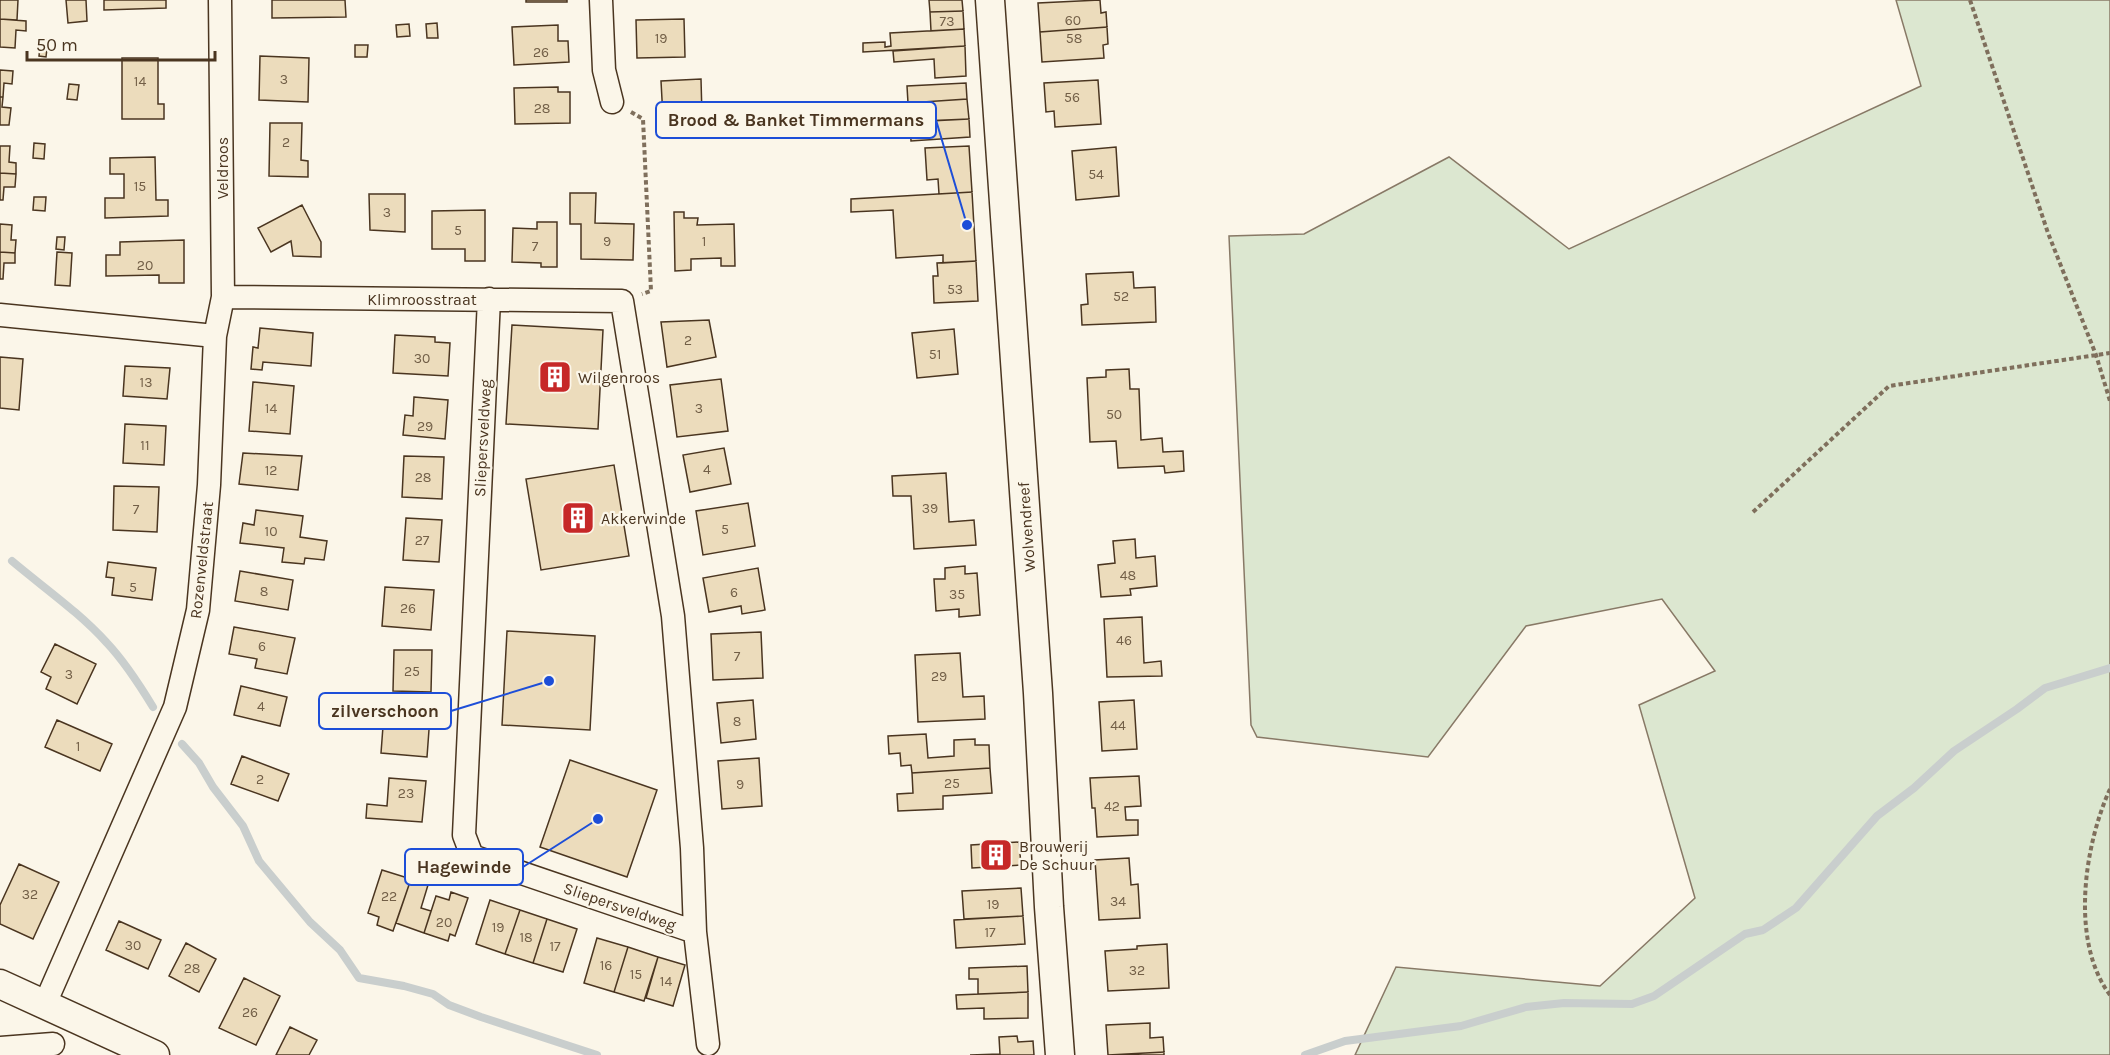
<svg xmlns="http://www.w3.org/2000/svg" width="2110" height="1055" viewBox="0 0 2110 1055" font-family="Karla,sans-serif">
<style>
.green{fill:#dce7d0;stroke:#887966;stroke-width:1.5}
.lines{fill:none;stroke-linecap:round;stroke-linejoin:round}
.stream{stroke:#c9cecd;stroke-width:8}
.building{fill:#ecdcbc;stroke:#4a3520;stroke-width:1.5}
.minor-casing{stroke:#4a3520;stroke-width:25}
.tertiary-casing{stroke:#4a3520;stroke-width:31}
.path{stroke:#7f6f5c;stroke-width:4;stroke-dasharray:4.5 3;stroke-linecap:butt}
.minor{stroke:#fbf6e9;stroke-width:22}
.tertiary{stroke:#fbf6e9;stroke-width:28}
.labels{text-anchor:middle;stroke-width:4.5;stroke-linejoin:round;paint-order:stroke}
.number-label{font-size:14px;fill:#725f47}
.street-label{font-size:16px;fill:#4a3520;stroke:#fbf6e9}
.poi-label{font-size:16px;fill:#4a3520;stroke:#fbf6e9;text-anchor:start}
.leader{fill:none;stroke:#1d4ed8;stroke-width:2}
.callout-dot{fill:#1d4ed8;stroke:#fbf6e9;stroke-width:2}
.callout{fill:#fbf6e9;stroke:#1d4ed8;stroke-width:2}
.callout-label{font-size:18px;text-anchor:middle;font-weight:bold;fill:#4a3520}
</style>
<rect width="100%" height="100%" fill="#fbf6e9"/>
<path class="green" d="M1896,0H2110V1055H1355L1396,967L1600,986L1695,898L1639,705L1715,671L1662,599L1526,626L1428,757L1257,737L1251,725L1229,236L1304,234L1449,157L1569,249L1921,86Z"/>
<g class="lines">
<path class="stream" d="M12,561C44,588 79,612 107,643C125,662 139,684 153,707
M182,744L199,763L213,787L243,826L259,861L310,922L340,950L359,978L404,986L433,994L449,1005L481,1017L597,1055
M1305,1055L1345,1041L1461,1026L1526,1007L1564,1003L1632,1004L1654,996L1745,934L1763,930L1796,908L1877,816L1914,788L1954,751L2017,709L2045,688L2110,668"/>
</g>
<path class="building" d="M0,0H18L17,20L0,19Z
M66,0H86L87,21L68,23Z
M104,0H166V8L104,10Z
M272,0H345L346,17L272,18Z
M526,0H567V2H526Z
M929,0H962L963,11L930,12Z
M1100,0L1101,13L1106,12L1107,27L1040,32L1038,3Z
M963,11L964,29L931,31L930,12Z
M0,19L26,21V31L16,30L15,48L0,47Z
M684,19L685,57L637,58L636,20Z
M437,23L438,38H427L426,24Z
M409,24L410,36L397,37L396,25Z
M558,25V41H568L569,62L514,65L512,27Z
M1107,27L1108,44L1103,45L1104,58L1042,62L1040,32Z
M964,29L965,46L863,52V43L885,42V47L891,46L890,33Z
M41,39L48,40L46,57L39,56Z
M355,45H368L367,57H355Z
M965,46L966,76L935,78L934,59L894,62L893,51Z
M260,56L309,58L308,102L259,100Z
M122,58H158V104H164V119H122Z
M0,70L13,71L12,84L4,83L3,97H0Z
M701,79L702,116L663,118L661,81Z
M1098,80L1101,124L1055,127L1054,111L1046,112L1044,83Z
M966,83L967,99L908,103L907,86Z
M69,84L79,85L77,100L67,99Z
M558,87V92H570V123L515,124L514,88Z
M0,97H3L2,107L11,108L9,125H0Z
M967,99L969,119L922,121L921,114H909L908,103Z
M969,119L970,137L911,141L910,122Z
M270,123H302L301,160L308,161V177L269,176Z
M34,143L45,144L44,159L33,158Z
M0,146H10L9,162L16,163V174L0,173Z
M969,146L972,192L939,194L938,179L927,180L925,148Z
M1116,147L1119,196L1076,200L1072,151Z
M155,157L156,200H168V216L105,218V198H124V174H110V158Z
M0,173L16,174L15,187H4L3,200H0Z
M972,192L976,261L943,263V255L896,258L893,210L851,212V199Z
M570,193H596L595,223L634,224L633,260L581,259V224H570Z
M369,194H405V232L370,230Z
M34,197H46L45,211L33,210Z
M302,205L321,242V257L293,256L291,241L271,252L258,228Z
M485,210V261H465V249H432V211Z
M674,212H684V218H698L697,225L734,224L735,266H721V258L691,259V270L675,271Z
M537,222H557V267H541V263L512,262L513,228L537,229Z
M0,224L12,225L11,240H16L15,253L0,252Z
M57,237H65L64,250L56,249Z
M184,240V283H159V275L106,276V255H120V242Z
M0,252L15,253V263H4L3,279H0Z
M57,252L72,253L70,286L55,285Z
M976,261L978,301L934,303L933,276H938L937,263Z
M1133,272L1134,288L1155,287L1156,322L1082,325L1081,305L1088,304L1086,274Z
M709,320L716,357L667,367L661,322Z
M512,325L603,330L598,429L506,424Z
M260,328L313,333L311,366L263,362L262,370L251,369L253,347L258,348Z
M954,329L958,374L917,378L912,333Z
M395,335L435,337V342L450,343L448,376L393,373Z
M0,357L23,359L19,410L0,408Z
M125,366L170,368L167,399L123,396Z
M1129,369L1130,389H1139L1141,440L1162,438L1163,452L1183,451L1184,471L1165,473L1164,466L1118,468L1116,441L1090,442L1087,378L1106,377V370Z
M721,379L728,431L677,437L670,385Z
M253,382L294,386L290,434L249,431Z
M414,397L448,400L445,439L403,435L405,415L413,416Z
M125,424L166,426L164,465L123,463Z
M724,448L731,484L690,492L683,455Z
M243,453L302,456L298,490L239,484Z
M404,456L444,457L442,499L402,497Z
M614,465L629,556L541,570L526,479Z
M946,473L949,522L974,520L976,545L914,549L911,496H893L892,476Z
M114,486L159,487L157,532L113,530Z
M748,503L755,546L703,555L696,511Z
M256,510L303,516L300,537L327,541L324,560L305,558L304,564L282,562L284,548L240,543L243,523L254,525Z
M406,518L442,520L439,562L403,560Z
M1135,539L1136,558L1155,556L1157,586L1130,589L1131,595L1101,597L1098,565L1115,563L1113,541Z
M108,562L156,568L152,600L112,595L114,578L106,577Z
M965,566V574L977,573L980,615L959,617V609L936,611L934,579H945V568Z
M758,568L765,610L742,614L741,606L709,612L703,578Z
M240,571L293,580L288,610L235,601Z
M385,587L434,590L431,630L382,626Z
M1142,617L1144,663L1161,661L1162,676L1107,677L1104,619Z
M234,627L295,638L287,674L255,668L257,659L229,654Z
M507,631L595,636L590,730L502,725Z
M761,632L763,678L713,680L711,634Z
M55,644L96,664L77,704L46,689L51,677L41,672Z
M394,650H432L431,692L393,691Z
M960,653L963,697L984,696L985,719L918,722L915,655Z
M241,686L287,697L280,726L234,715Z
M753,700L756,739L721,743L717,703Z
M1134,700L1137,749L1102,751L1099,702Z
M384,713L430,716L427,757L381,753Z
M57,720L112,744L100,771L45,747Z
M926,734L928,758L954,756V740L975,739V745H989L990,768L912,773L911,765L901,766L900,753L889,754L888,736Z
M242,756L289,774L278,801L231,784Z
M759,758L762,806L722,809L718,761Z
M570,760L657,790L627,877L540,847Z
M990,768L992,793L943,796V809L898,811L897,794L913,793L912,773Z
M1139,776L1141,806L1125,807L1126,820H1138V835L1097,837L1095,808H1092L1090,778Z
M389,778L426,781L422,822L366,818L367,804L387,806Z
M1019,842L1021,865L972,868L971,845Z
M1129,858L1131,885L1138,884L1140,918L1099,920L1095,860Z
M19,864L59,882L33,939L0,924V905Z
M382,870L411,879L393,931L377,925L379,917L368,913Z
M411,879L428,885L421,908L431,911L424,933L396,923Z
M1021,888L1023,916L964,919L962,891Z
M451,892L468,898L455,936L450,934L448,941L424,933L436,896L449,900Z
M490,900L520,910L505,954L476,944Z
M520,910L547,919L533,963L505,954Z
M1023,916L1025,944L956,948L954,920Z
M547,919L577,929L563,972L533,963Z
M119,921L161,940L148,969L106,950Z
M597,938L628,947L614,992L584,983Z
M186,943L216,959L199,992L169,976Z
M1167,944L1169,988L1108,991L1105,951L1137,949V946Z
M628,947L658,957L644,1001L614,992Z
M658,957L685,965L673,1006L646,998Z
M1027,966L1028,992L978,994V979H969V968Z
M244,978L280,996L256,1045L219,1028Z
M1028,992V1018L984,1019V1008L957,1009L956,995Z
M1150,1023V1038L1163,1037L1164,1052L1108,1055L1106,1025Z
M290,1027L317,1040L309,1055H276Z
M1017,1036L1018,1042L1033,1041L1034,1055H970L1000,1054L999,1037Z
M1164,1052V1055H1112Z"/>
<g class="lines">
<g class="minor-casing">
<path id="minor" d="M601,0L604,70L612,102
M223,297L622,301L673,616L692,848L695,932L708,1044
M489,299L464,835L472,856L695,932
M0,315L215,336
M44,1006L175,707L198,610L209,485L215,336L223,297L220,0
M0,1048L53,1044"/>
</g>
<g class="tertiary-casing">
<path id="tertiary" d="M990,0L1038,693L1049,907L1060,1055
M0,984L155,1055"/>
</g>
<path class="path" d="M1970,0L2048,233L2096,355L2110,401
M631,112L643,119L651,291L642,294
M1753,512L1889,386L2110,353
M2110,789C2084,846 2070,942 2110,995"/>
<use href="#minor" class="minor"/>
<use href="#tertiary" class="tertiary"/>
</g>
<defs>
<g id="building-square" transform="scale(1.725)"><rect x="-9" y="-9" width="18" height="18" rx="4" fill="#c62828" stroke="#fbf6e9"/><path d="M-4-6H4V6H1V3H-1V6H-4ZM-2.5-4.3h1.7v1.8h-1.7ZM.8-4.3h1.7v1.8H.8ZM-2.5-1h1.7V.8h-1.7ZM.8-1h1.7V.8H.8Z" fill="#fff"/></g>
</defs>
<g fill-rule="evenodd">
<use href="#building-square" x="555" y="377"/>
<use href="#building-square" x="578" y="518"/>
<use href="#building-square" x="996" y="855"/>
</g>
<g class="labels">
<g class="number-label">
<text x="1073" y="25">60</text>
<text x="947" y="26">73</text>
<text x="661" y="43">19</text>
<text x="1074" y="43">58</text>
<text x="541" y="57">26</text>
<text x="284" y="84">3</text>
<text x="140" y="86">14</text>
<text x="1072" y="102">56</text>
<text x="542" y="113">28</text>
<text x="286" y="147">2</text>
<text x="1096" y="179">54</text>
<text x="140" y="191">15</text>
<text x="387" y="217">3</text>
<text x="458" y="235">5</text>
<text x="607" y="246">9</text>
<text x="704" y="246">1</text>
<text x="535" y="251">7</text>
<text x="145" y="270">20</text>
<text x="955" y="294">53</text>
<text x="1121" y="301">52</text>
<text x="688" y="345">2</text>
<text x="935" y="359">51</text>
<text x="422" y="363">30</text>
<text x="146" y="387">13</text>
<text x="271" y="413">14</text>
<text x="699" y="413">3</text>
<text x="1114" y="419">50</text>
<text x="425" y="431">29</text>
<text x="145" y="450">11</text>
<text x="707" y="474">4</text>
<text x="271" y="475">12</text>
<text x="423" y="482">28</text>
<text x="930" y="513">39</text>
<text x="136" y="514">7</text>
<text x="725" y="534">5</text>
<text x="271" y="536">10</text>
<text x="422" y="545">27</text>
<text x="1128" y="580">48</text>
<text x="133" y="592">5</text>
<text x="264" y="596">8</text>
<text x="734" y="597">6</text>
<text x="957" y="599">35</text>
<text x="408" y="613">26</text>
<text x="1124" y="645">46</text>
<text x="262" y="651">6</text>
<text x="737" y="661">7</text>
<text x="412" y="676">25</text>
<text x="69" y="679">3</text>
<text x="939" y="681">29</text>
<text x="261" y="711">4</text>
<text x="737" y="726">8</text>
<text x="1118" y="730">44</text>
<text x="78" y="751">1</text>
<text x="260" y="784">2</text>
<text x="952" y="788">25</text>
<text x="740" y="789">9</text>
<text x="406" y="798">23</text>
<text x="1112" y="811">42</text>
<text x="30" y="899">32</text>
<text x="389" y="901">22</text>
<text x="1118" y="906">34</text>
<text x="993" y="909">19</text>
<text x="444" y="927">20</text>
<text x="498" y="932">19</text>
<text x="990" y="937">17</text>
<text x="526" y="942">18</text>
<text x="133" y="950">30</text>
<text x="555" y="951">17</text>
<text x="606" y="970">16</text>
<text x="192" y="973">28</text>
<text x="1137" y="975">32</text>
<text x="636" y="979">15</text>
<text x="666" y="986">14</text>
<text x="250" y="1017">26</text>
</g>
<g class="street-label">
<text transform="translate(222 168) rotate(-90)" y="6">Veldroos</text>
<text x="422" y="305">Klimroosstraat</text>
<text transform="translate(482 438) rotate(-87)" y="6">Sliepersveldweg</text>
<text transform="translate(1026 527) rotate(-94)" y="6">Wolvendreef</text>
<text transform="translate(201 560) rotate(-84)" y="6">Rozenveldstraat</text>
<text transform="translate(620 906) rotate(19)" y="6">Sliepersveldweg</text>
</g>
<g class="poi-label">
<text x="578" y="383">Wilgenroos</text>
<text x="601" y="524">Akkerwinde</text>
<text x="1019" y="852">Brouwerij<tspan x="1019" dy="18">De Schuur</tspan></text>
</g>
</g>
<path class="leader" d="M967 225L936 120M549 681L451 711M598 819L523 867"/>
<g class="callout-dot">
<circle cx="967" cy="225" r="6"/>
<circle cx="549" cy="681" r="6"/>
<circle cx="598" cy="819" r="6"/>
</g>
<g class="callout">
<rect x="656" y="102" width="280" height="36" rx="6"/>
<rect x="319" y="693" width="132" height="36" rx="6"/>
<rect x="405" y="849" width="118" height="36" rx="6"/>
</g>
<g class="callout-label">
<text x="796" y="126">Brood &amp; Banket Timmermans</text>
<text x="385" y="717">zilverschoon</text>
<text x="464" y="873">Hagewinde</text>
</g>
<path d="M27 51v9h188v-9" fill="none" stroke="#4a3520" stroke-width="3"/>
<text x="36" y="51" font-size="18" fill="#4a3520" stroke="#fbf6e9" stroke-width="4.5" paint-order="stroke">50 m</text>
</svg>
